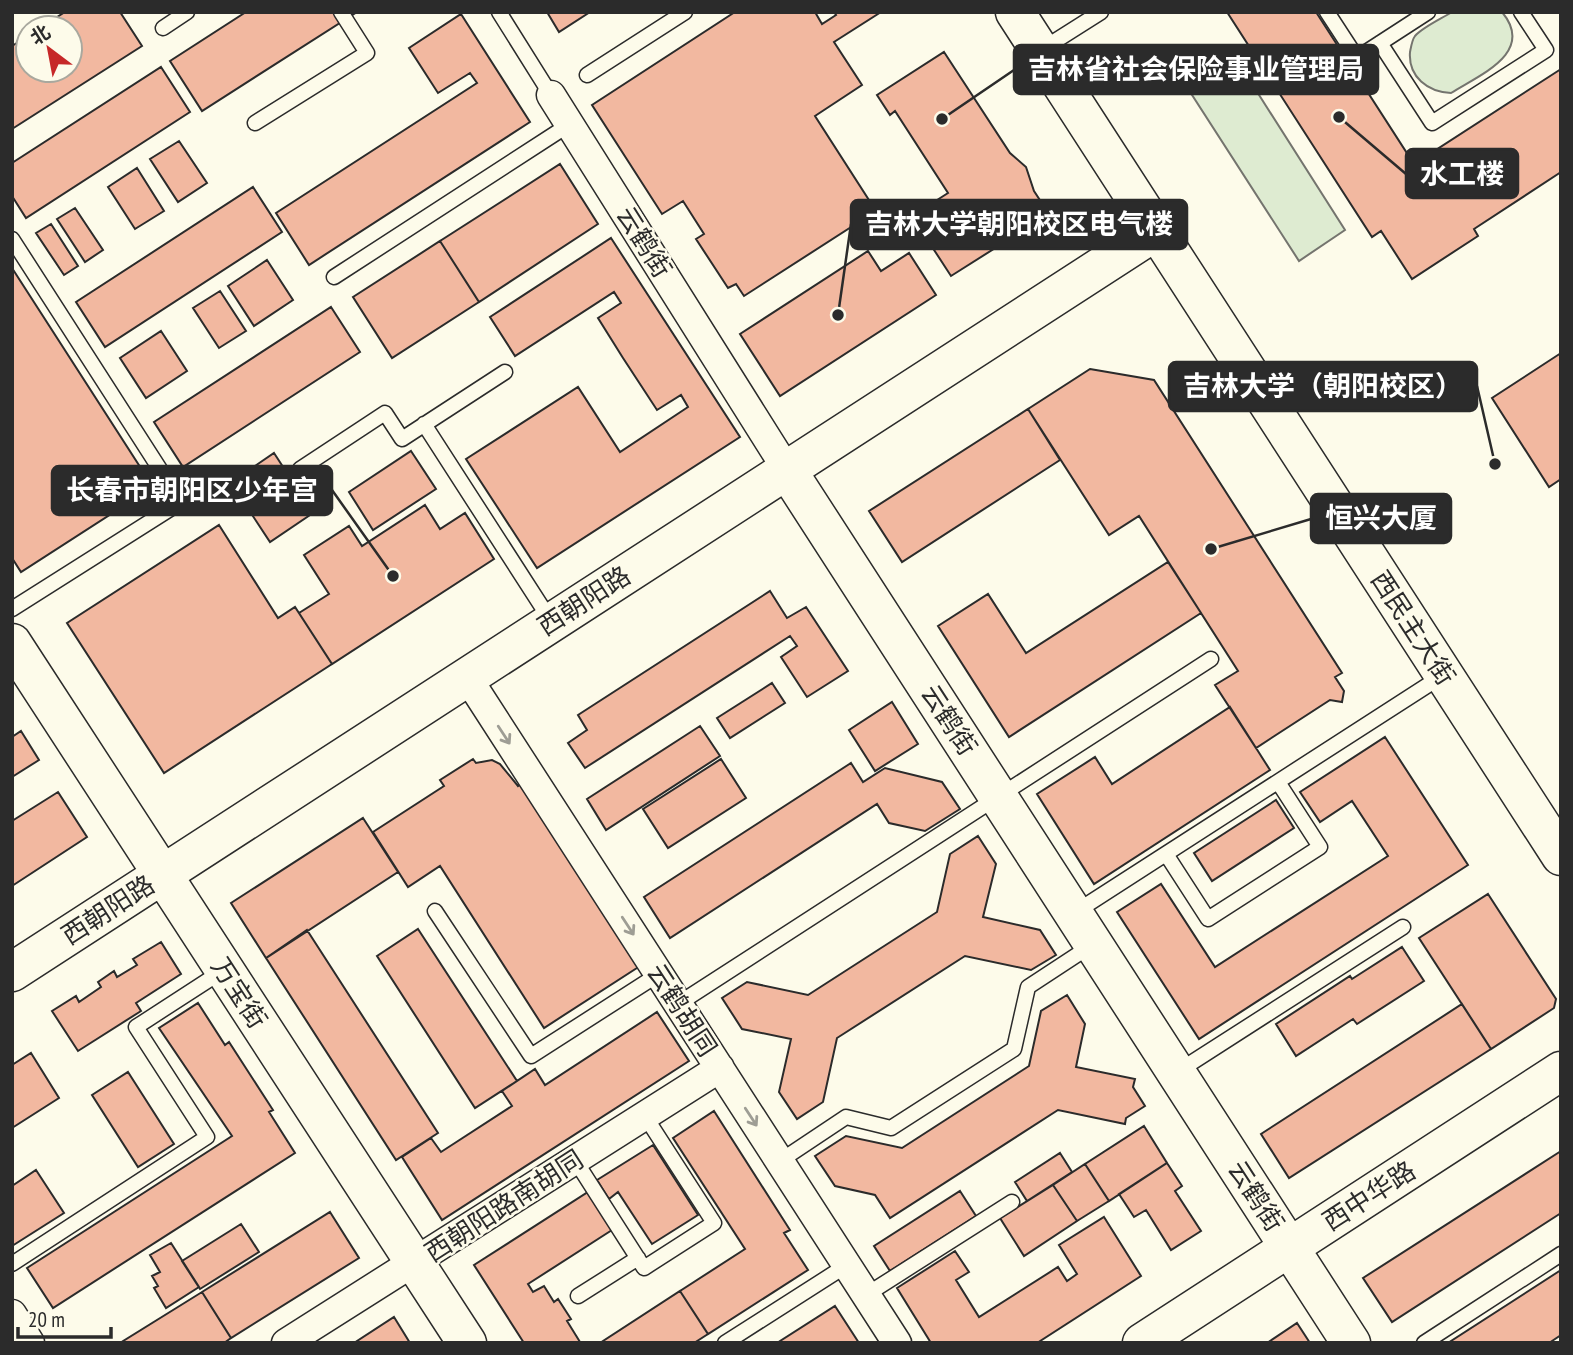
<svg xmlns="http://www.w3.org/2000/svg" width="1573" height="1355" viewBox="0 0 1573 1355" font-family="'PT Sans Narrow','Noto Sans SC',sans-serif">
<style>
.green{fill:#deebd1;stroke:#74746e;stroke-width:2}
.building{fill:#f2b8a0;stroke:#2b2b2b;stroke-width:2}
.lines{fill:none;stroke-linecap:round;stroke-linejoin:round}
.lane-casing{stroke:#2b2b2b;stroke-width:17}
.street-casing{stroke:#2b2b2b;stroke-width:31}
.secondary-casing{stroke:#2b2b2b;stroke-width:41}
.lane{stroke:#fdfbea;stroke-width:14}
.street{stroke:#fdfbea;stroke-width:28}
.secondary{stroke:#fdfbea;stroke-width:38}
.oneway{stroke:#9e9d94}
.labels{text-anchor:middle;stroke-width:5;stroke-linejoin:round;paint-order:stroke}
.street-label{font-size:26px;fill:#2b2b2b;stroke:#fdfbea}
.leader{fill:none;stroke:#2b2b2b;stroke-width:2.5}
.callout-dot{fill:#2b2b2b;stroke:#fdfbea;stroke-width:2.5}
.callout{fill:#2b2b2b;stroke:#2b2b2b;stroke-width:2.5}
.callout-label{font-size:28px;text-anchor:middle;font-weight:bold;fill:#fff}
</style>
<rect width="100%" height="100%" fill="#fdfbea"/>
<path class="green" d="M1452,12H1502C1536,53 1479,75 1451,93C1428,92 1408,77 1410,52C1411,47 1412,40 1415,36C1423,27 1441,19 1452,12Z
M1233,54L1345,230L1299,261L1185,84Z"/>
<path class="building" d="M65,12H120L142,46L12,129V46L28,36V70H70V28H40Z
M246,12H357L202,111L170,61Z
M547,12H590L559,32Z
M735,12H815L822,24L836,15L834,12H881L834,42L862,85L815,116L876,211L744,296L736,284L728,288L696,239L704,234L683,201L662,214L592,105Z
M1227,12H1316L1414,164L1561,69V172L1474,229L1478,236L1412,279L1381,231L1372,237Z
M461,14L530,122L309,265L276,213L477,83L470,73L438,93L409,48Z
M944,52L1010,153L1026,167L1034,191L1049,214L951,276L912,216L948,193L895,111L890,115L877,95Z
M161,67L190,112L26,218L12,196V163Z
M179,141L207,183L178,202L150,159Z
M560,164L598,224L479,302L440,241Z
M137,168L164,211L135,229L108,187Z
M253,187L282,232L105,347L76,302Z
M75,208L103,250L85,262L57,219Z
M51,224L78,266L64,275L36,233Z
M611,238L740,437L537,568L466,459L578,387L620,452L688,407L681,395L657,410L623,358L598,318L621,303L614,292L515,356L490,317Z
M440,241L479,302L392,358L353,297Z
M868,251L881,271L909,253L936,295L780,396L740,334Z
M267,260L293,300L254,326L228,286Z
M12,268L153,487L21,572L12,558Z
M220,291L246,331L219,348L193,308Z
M331,307L360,352L183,467L154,422Z
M161,331L187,371L146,398L120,358Z
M1561,353V479L1549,487L1492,398Z
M1090,369L1154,380L1342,673L1335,677L1344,691L1342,702L1330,700L1256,748L1215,685L1238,671L1139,516L1109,535L1028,409Z
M1028,409L1060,460L902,562L869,511Z
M411,451L436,489L373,530L349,492Z
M274,453L313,513L270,542L241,498L251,491L243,479L252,473L249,470Z
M425,505L440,529L465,513L494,559L332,664L299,613L329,594L304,555L349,526L362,546Z
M219,525L278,618L295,607L332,664L164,773L67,623Z
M1168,562L1201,613L1009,737L938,626L988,594L1026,653Z
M770,591L787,618L806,607L848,671L807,697L781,657L797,646L790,636L585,768L568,743L587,730L578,715Z
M772,683L785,703L730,738L717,718Z
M892,702L918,744L875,771L849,730Z
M1230,707L1270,770L1094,884L1037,794L1095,757L1112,784Z
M700,726L720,756L606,830L587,799Z
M21,731L39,760L12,777V737Z
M1385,737L1468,865L1199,1039L1117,912L1161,884L1215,967L1388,856L1352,801L1320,822L1300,792Z
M473,759L476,763L492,760L500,764L518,786L522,783L640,966L544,1028L440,866L408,887L373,832L444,786L440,780Z
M721,759L746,798L668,848L643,809Z
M851,763L863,782L885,768L942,782L960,809L925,831L889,823L877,804L670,938L644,897Z
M58,792L87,837L12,886V821Z
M1276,800L1294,828L1212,881L1194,853Z
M363,818L398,872L266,958L231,903Z
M978,836L996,864L983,917L1040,930L1056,955L1031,970L965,956L837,1038L823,1102L797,1119L779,1092L791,1039L742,1029L722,998L747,982L808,995L937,912L950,854Z
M1488,894L1556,999L1554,1008L1491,1049L1419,938Z
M418,929L517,1081L475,1108L377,956Z
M307,930L438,1133L396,1160L266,958Z
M161,942L181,974L136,1003L141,1011L78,1051L52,1011L76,996L79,1002L101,987L98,982L114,971L117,977L137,965L133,959Z
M1402,947L1424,981L1357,1024L1353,1019L1296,1056L1276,1024L1350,976L1352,979Z
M1067,995L1085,1024L1076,1067L1135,1079L1133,1087L1145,1106L1126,1118L1125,1124L1058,1110L890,1218L875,1195L835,1186L815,1156L846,1136L902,1148L1029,1066L1041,1011Z
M198,1003L225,1045L229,1042L273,1110L269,1112L295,1153L53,1308L27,1268L232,1136L159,1028Z
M1462,1004L1491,1049L1289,1178L1261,1134Z
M657,1012L689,1061L442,1220L402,1157L431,1138L441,1152L512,1106L502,1091L535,1069L545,1085Z
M31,1053L59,1098L12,1128V1065Z
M128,1072L174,1144L138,1167L92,1095Z
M714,1111L790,1230L784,1233L808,1270L708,1334L680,1291L745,1249L673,1138Z
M1144,1126L1167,1163L1109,1201L1085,1164Z
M653,1145L698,1215L652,1244L618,1192L609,1199L597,1180Z
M1561,1151V1213L1392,1322L1363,1278Z
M1060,1153L1072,1172L1027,1201L1015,1182Z
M1167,1163L1182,1186L1175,1191L1201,1231L1171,1250L1146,1210L1134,1217L1119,1194Z
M1085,1164L1109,1201L1077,1221L1053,1185Z
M36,1170L64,1213L12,1246V1186Z
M1053,1185L1077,1221L1024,1256L1000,1218Z
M960,1191L976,1216L890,1271L874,1246Z
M588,1192L612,1230L528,1284L533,1292L544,1286L554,1302L558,1299L571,1319L567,1321L580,1342L524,1343L474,1265Z
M330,1212L359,1258L231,1338L202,1292Z
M1104,1217L1141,1276L1037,1343H931L897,1288L955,1251L969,1272L956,1280L979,1317L1058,1267L1067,1281L1077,1274L1059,1245Z
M241,1224L259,1252L200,1289L182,1261Z
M171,1243L199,1287L166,1308L154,1288L158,1286L152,1276L160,1272L150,1255Z
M1561,1270V1335L1549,1343H1448Z
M680,1291L708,1334L694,1343H600Z
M202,1292L231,1338L224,1343H120Z
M835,1306L859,1343H777Z
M394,1317L410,1343H354Z
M1297,1323L1310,1343H1267Z"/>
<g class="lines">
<g class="lane-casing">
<path id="lane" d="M499,12L551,95
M1327,12L1357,58L1428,12
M163,28L187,12
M1380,43L1432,123L1546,50L1521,12
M1041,50L1101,12
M587,75L685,12
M255,123L367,53L341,12
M12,239L181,502L12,609
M334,277L570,124
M424,424L551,621
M300,469L385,413L402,439L505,372
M1166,854L1208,919L1320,847L1278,782
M435,911L531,1056L659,974
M1074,913L1442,676
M678,1004L1211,659
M1177,1072L1403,927
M575,1160L644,1268L714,1223L645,1116
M780,1161L846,1117L891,1128L1014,1049L1028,987L1092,945
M12,1264L207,1137L136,1027L224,970
M866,1295L1012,1202
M578,1296L638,1258
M725,1343L847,1265
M1424,1343L1561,1254"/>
</g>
<g class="street-casing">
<path id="street" d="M551,95L787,470
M467,677L897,1343
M12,1314L30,1343
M286,1343L720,1068"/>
</g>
<g class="secondary-casing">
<path id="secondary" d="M1015,12L1561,856
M787,470L1351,1343
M12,643L467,1343
M12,972L1156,231
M1142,1343L1561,1071"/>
</g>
<use href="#lane" class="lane"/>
<use href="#street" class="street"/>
<use href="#secondary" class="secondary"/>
</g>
<defs><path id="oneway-shaft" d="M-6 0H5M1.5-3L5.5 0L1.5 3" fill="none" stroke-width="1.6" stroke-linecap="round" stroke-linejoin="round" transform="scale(1.75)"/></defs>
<g class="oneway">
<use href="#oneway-shaft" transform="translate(504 735) rotate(57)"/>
<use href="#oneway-shaft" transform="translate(628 926) rotate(57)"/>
<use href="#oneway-shaft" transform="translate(751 1117) rotate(57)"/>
</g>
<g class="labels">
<g class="street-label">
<text transform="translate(644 242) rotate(58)" y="9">云鹤街</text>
<text transform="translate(584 601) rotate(-33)" y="9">西朝阳路</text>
<text transform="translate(1413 628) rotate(57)" y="9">西民主大街</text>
<text transform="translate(949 720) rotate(57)" y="9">云鹤街</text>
<text transform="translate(108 910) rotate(-33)" y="9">西朝阳路</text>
<text transform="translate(239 993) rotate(57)" y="9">万宝街</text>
<text transform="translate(682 1010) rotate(57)" y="9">云鹤胡同</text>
<text transform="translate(1256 1196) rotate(57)" y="9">云鹤街</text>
<text transform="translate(1369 1196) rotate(-33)" y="9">西中华路</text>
<text transform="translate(504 1206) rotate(-33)" y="9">西朝阳路南胡同</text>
</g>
</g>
<path class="leader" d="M942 119L1014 70M1339 117L1406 174M838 315L851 224M1495 464L1477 386M393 576L332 490M1211 549L1311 519"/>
<g class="callout-dot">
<circle cx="942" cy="119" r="7"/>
<circle cx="1339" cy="117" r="7"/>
<circle cx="838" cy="315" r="7"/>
<circle cx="1495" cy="464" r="7"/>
<circle cx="393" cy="576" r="7"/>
<circle cx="1211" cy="549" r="7"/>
</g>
<g class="callout">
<rect x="1014" y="45" width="364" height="49" rx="7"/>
<rect x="1406" y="149" width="112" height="49" rx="7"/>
<rect x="851" y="200" width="336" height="49" rx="7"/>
<rect x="1169" y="362" width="308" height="49" rx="7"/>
<rect x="52" y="466" width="280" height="49" rx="7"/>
<rect x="1311" y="494" width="140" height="49" rx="7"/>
</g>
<g class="callout-label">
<text x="1196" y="79">吉林省社会保险事业管理局</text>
<text x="1462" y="184">水工楼</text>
<text x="1019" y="234">吉林大学朝阳校区电气楼</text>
<text x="1323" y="396">吉林大学（朝阳校区）</text>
<text x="192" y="500">长春市朝阳区少年宫</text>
<text x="1381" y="528">恒兴大厦</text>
</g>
<rect width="1573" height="1355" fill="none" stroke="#2b2b2b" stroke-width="28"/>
<g transform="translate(49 49) rotate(328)"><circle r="33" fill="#fdfbea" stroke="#a9a89e" stroke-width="2"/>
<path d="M0-5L12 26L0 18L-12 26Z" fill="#c62828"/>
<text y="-10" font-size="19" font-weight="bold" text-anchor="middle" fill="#2b2b2b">北</text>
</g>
<path d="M18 1327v10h93v-10" fill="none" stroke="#2b2b2b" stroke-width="3.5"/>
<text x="28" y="1327" font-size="21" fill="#2b2b2b" stroke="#fdfbea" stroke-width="5" paint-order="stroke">20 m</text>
</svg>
